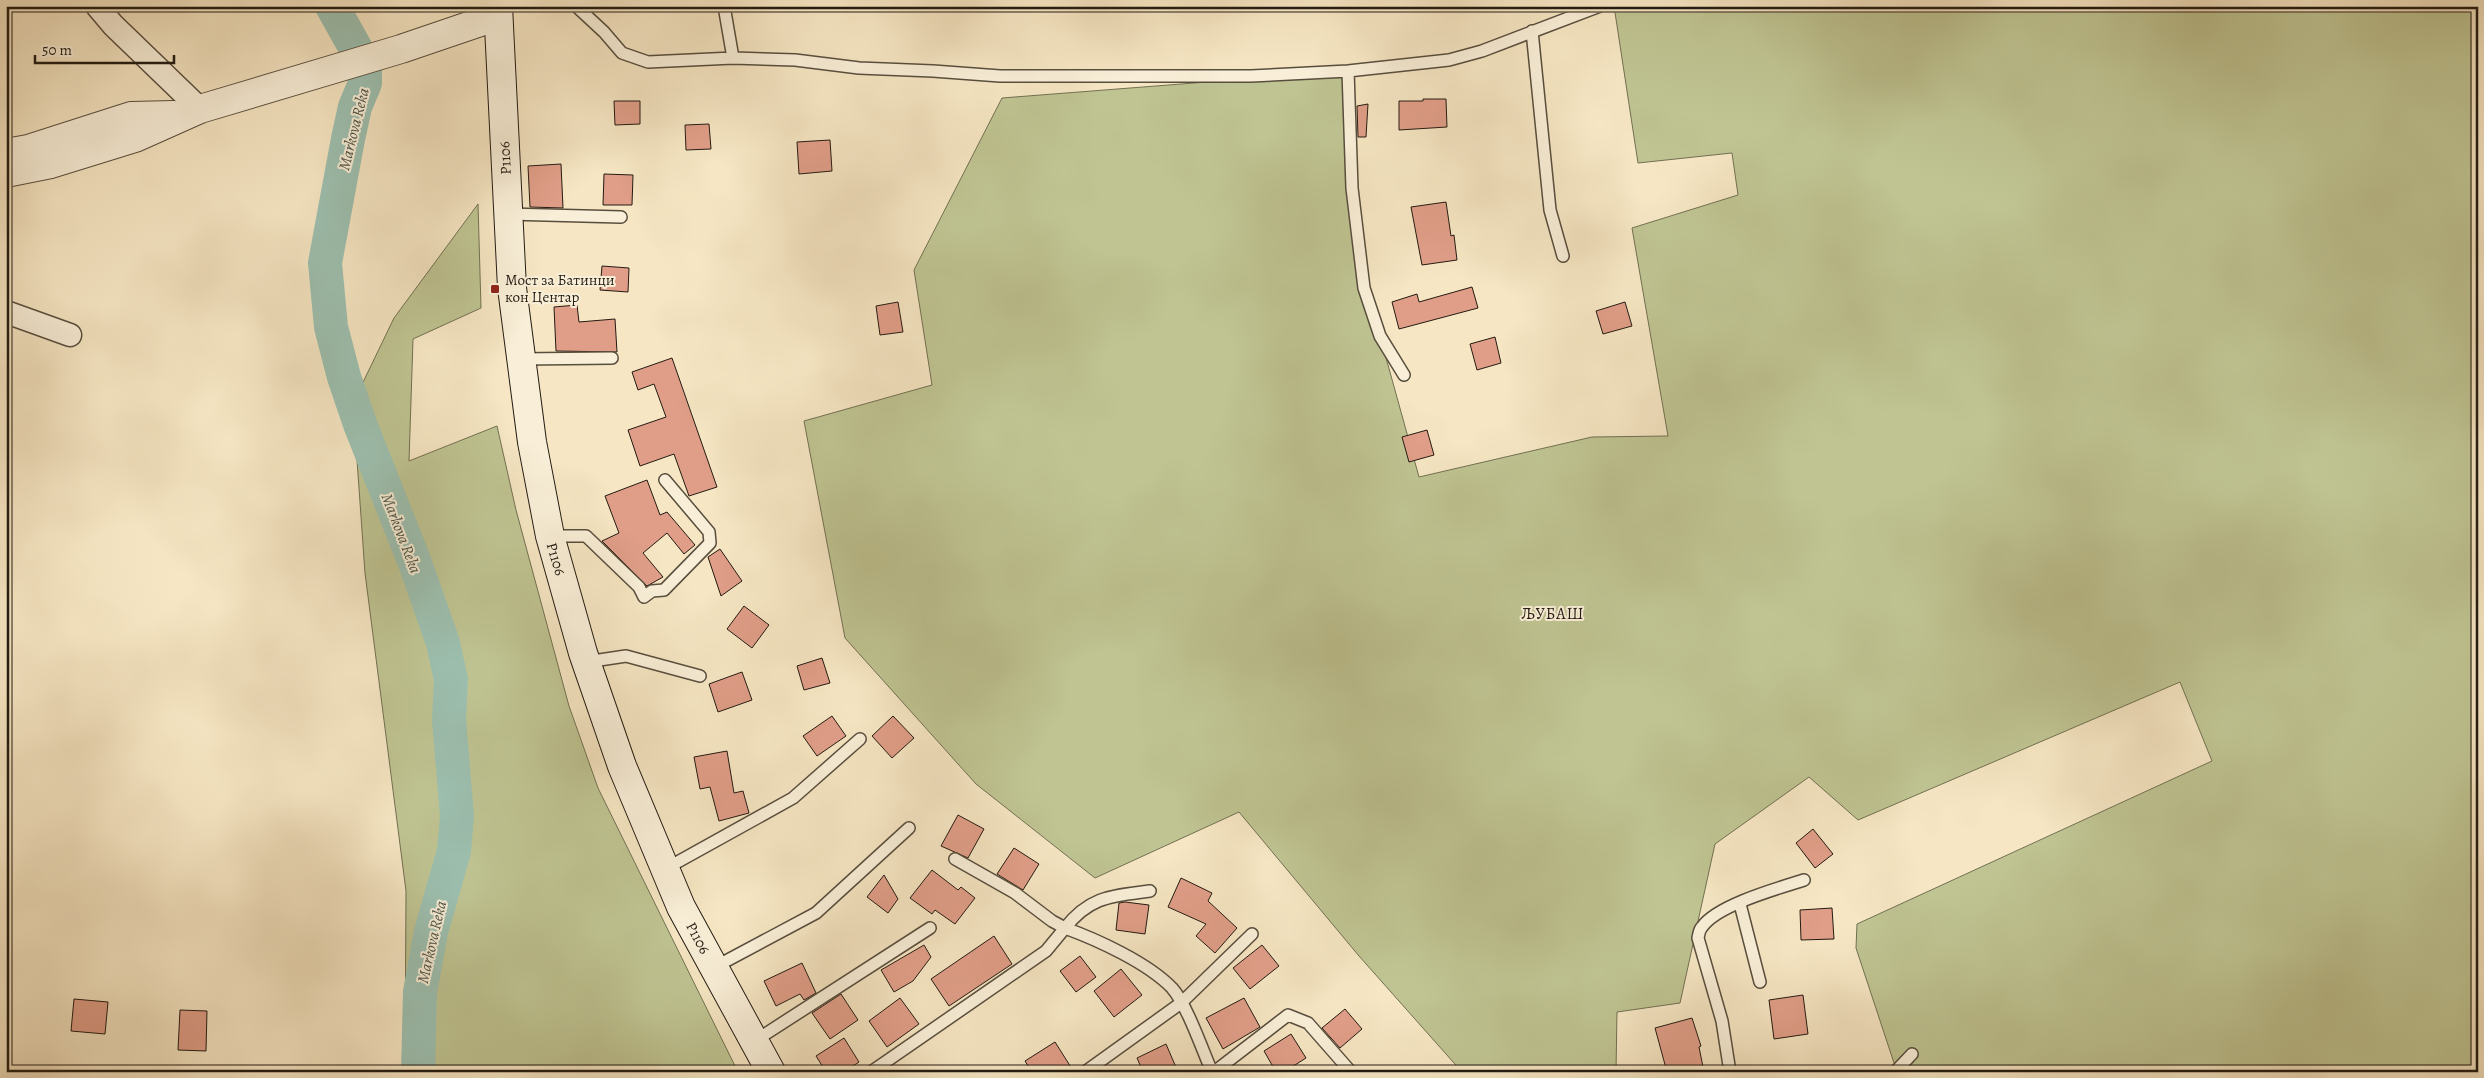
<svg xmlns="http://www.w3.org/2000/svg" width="2484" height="1078" viewBox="0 0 2484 1078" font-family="Alegreya,serif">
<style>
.green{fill:#bfc492;stroke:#717052}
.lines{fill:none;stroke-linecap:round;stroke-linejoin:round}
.river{stroke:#9dc0b0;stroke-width:34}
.building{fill:#e09e88;stroke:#231b12}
.service-casing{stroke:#584e3e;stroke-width:14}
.minor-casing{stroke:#584e3e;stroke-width:25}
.tertiary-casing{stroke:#584e3e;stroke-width:30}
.secondary-casing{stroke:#231b12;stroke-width:30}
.service{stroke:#f9efd8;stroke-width:11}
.minor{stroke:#f9efd8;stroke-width:22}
.tertiary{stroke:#f9efd8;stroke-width:28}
.secondary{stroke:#f9efd8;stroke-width:28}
.poi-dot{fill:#8f2418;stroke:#f9efd8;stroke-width:2}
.labels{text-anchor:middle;stroke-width:4;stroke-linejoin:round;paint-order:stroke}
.street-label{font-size:15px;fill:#231b12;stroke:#f9efd8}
.poi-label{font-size:15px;fill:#231b12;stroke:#f9efd8;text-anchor:start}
.water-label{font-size:16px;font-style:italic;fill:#4e5549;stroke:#f9efd8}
.neighbourhood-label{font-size:16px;letter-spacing:1px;fill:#231b12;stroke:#f9efd8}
</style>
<rect width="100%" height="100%" fill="#f6e6c3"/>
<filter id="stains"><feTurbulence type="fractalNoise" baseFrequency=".004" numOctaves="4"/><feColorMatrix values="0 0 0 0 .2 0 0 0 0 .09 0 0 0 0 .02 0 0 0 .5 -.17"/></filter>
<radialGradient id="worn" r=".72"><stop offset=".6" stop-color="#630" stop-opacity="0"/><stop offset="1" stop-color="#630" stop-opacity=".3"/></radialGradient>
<path class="green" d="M1614,6H2478V1072H1897L1856,948L1857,924L2212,761L2180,682L1858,820L1809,777L1715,844L1680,1003L1617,1012L1616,1072H1462L1359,956L1239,812L1095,878L976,784L845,638L804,421L932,385L914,270L1002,98L1348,71L1364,288L1380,336L1419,477L1592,437L1668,436L1632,228L1738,195L1732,153L1638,163Z
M478,204L481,308L413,339L409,461L497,426L516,510L569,706L598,788L738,1072H405L406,891L365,573L353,403L394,318Z"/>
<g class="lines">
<path class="river" d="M332,6L356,49L365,72V83L355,107L348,139L325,263L331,327L344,377L360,424L415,563L443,643L451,680L449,720L457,816L454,851L431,932L420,992L418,1072"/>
</g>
<path class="building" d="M1423,99H1446L1447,127L1399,130V101H1423Z
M614,101H640V124L615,125Z
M1368,104L1366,137H1358L1357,106Z
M709,124L711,149L686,150L685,125Z
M830,140L832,171L799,174L797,142Z
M561,164L563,208L530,207L528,166Z
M604,174L633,175L632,205H603Z
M1446,202L1451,236L1454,235L1457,260L1422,265L1411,207Z
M602,266L629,268L628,292L600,290Z
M1472,287L1478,308L1399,329L1392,302L1417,294L1419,302Z
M898,302L903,332L880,335L876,306Z
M1625,302L1632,326L1603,334L1596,311Z
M577,305L579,322L615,319L617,352L556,351L554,307Z
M1495,337L1501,363L1477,370L1470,344Z
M672,358L717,487L689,496L674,454L640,466L628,430L666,417L654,384L638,390L632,372Z
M1427,430L1434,455L1409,462L1402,437Z
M647,480L660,515L667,512L695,545L684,554L667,533L643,553L663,577L647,586L602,541L619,533L605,496Z
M720,549L742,581L721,596L708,557Z
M744,606L769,625L752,648L727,629Z
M822,658L830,683L804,690L797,666Z
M742,672L752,700L718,712L709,684Z
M832,716L846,736L817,756L803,736Z
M893,716L914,738L892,758L872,736Z
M727,751L734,793L743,791L749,813L719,821L710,787L700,789L694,757Z
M958,815L984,829L968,858L941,846Z
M1813,829L1833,854L1815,868L1796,843Z
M1014,848L1039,864L1023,890L997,874Z
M932,870L958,890L961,887L975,898L955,924L935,910L932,914L910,898Z
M884,875L898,899L888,913L867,897Z
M1181,878L1212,893L1208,901L1237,928L1215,953L1196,936L1206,924L1168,907Z
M1125,902L1149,905L1145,934L1116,930L1119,903Z
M1832,908L1834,939L1801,940L1800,910Z
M994,936L1012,964L949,1006L931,979Z
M924,945L931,957L913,981L894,992L881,970Z
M1262,945L1279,966L1250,989L1233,968Z
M1080,956L1096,977L1076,992L1060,971Z
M802,963L816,993L804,1000L800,994L776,1006L764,981Z
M1121,969L1142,995L1114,1017L1094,991Z
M841,994L858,1020L830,1039L812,1013Z
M1803,995L1808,1034L1774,1039L1769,1000Z
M900,998L919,1024L887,1047L869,1021Z
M1244,998L1260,1027L1223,1049L1206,1018Z
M74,999L108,1002L105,1034L71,1031Z
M1345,1009L1362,1029L1340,1048L1322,1028Z
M180,1010L207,1011L206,1051L178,1050Z
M1692,1018L1701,1046L1699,1047L1704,1072H1667L1655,1028Z
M1291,1034L1306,1058L1284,1072H1276L1264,1051Z
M844,1038L859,1062L844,1072H826L816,1056Z
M1055,1042L1074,1072H1032L1025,1061Z
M1166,1044L1178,1072H1143L1137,1058Z"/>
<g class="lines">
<g class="service-casing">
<path id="service" d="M576,6L604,32L622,53L648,62L733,58L795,60L859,68L933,71L1000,76H1251L1348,71L1449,60L1482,51L1600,6
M724,6L733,58
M1532,31L1550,210L1563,256
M1348,71L1352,188L1364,288L1380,336L1404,375
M508,214L621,217
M521,359L612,358
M550,536H586L639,587L644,597L652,591L664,590L710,543L709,532L665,480
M586,662L626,656L700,676
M955,859L1015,893L1052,921L1065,928C1090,896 1112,896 1150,891
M665,869L793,798L860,739
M1740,904L1760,982
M713,968L816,913L909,828
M753,1042L930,928
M871,1072L1046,951L1065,928C1098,940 1148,963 1172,988C1187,1005 1202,1049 1212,1072
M1085,1072L1181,1003L1252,934
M1214,1072L1288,1015L1308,1023L1351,1072
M1730,1072L1722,1021L1698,938C1699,934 1699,930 1702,927C1717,905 1779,888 1804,880
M1895,1072L1912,1054"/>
</g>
<g class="minor-casing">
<path id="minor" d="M97,6L113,25L200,109
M6,312L70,335"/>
</g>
<g class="tertiary-casing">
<path id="tertiary" d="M6,153L28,149L131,116L174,115
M6,173L51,164L135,138L200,109L401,49L498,16"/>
</g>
<g class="secondary-casing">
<path id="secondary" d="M498,6L512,288L532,442L550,536L583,653L622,766L681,907L771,1072"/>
</g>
<use href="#service" class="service"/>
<use href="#minor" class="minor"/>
<use href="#tertiary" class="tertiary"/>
<use href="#secondary" class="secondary"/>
</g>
<rect class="poi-dot" x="490" y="284" width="10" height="10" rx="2.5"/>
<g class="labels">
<g class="street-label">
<text transform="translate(505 158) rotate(-93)" y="5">P1106</text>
<text transform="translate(556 559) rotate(74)" y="5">P1106</text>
<text transform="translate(698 938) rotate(62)" y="5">P1106</text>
</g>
<g class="poi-label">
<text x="505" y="285">Мост за Батинци<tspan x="505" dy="17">кон Центар</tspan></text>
</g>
<g class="water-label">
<text transform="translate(353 129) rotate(-76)" y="6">Markova Reka</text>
<text transform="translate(402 533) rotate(69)" y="6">Markova Reka</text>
<text transform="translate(431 942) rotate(-77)" y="6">Markova Reka</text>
</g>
<g class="neighbourhood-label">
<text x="1553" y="619">ЉУБАШ</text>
</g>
</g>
<rect width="2484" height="1078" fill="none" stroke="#f6e6c3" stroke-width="25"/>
<rect x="8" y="8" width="2469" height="1063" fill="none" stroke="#231b12" stroke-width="2.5"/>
<rect x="12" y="12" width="2459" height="1053" fill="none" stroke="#231b12"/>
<path d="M35 55v8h139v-8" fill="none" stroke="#231b12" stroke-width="2.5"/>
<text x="42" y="55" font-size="15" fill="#231b12" stroke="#f9efd8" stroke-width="4" paint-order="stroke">50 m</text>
<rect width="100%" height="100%" filter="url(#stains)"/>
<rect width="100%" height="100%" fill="url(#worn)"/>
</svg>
